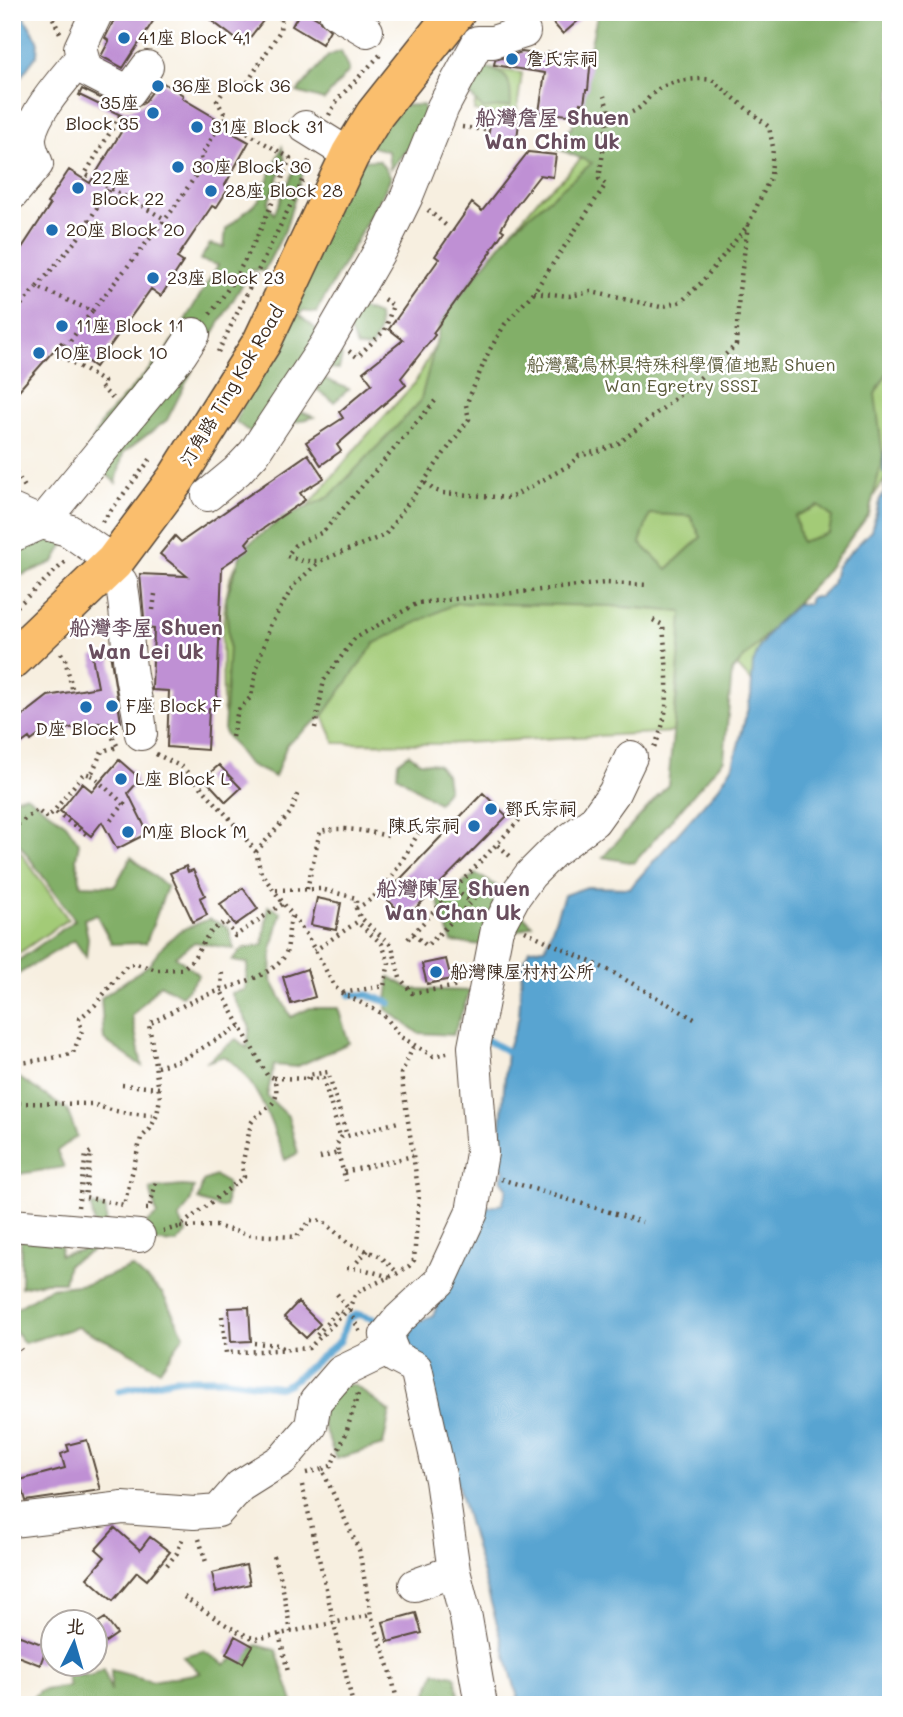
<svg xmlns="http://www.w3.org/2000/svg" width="903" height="1717" viewBox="0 0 903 1717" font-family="Mali,'LXGW WenKai TC',sans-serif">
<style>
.green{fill:#a3cb77;stroke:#6f7a4a;stroke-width:2}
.forest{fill:#82af68;stroke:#5e6c43;stroke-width:2;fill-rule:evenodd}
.water{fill:#59a4d1;stroke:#4a6778;stroke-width:2}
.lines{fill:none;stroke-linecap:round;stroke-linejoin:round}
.stream{stroke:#59a4d1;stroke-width:7}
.building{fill:#bf90d4}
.minor-casing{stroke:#57483b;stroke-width:34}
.major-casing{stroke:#57483b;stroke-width:41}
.path{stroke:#57483b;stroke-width:4.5;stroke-dasharray:2 5;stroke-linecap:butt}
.minor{stroke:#fff;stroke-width:32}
.major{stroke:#fabe6d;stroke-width:38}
.poi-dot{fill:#1f6fb2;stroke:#fff;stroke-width:2.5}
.labels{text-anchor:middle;stroke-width:5;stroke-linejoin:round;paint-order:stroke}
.poi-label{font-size:18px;fill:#3b2a1e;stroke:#fff;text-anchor:start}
.park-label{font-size:18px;fill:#5a5a39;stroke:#fff}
.street-label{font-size:18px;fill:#3b2a1e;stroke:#fff}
.quarter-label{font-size:21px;font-weight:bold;fill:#694e5e;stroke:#fff}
</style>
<rect width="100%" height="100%" fill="#fff"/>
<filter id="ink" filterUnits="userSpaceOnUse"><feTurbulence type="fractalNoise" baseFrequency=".0143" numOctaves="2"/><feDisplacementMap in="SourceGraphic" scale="14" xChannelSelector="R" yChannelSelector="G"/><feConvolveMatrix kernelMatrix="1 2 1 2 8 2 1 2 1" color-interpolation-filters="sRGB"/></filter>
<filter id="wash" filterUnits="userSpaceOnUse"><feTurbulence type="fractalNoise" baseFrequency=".00686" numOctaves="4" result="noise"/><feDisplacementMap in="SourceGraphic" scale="28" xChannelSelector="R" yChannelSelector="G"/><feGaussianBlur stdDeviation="1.57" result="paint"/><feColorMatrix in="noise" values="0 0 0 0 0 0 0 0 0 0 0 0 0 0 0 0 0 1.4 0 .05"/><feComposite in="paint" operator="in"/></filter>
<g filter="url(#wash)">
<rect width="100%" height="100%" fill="#f7efe0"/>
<path class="green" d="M830,12H891V471L797,605L768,631L753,664V683L664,588L611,606L683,612L673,732L443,744L335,743L323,716L352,674L290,741L277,749L229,733L223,707L222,638L225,604L231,575L244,552L309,505L362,441L415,383L464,292L489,259L539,198L561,180L590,149L824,25Z
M480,67L522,73L516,118L474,111Z
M19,850L68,919L12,958V855Z"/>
<path class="forest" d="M598,12H818L860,20L870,12H891V367L875,394L883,456L869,514L823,575L732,671L724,759L634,863L603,857L668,785L677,693L682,612L611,606L456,603L375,643L323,716L287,744L275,777L248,764L224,732L229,646L226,598L243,548L283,518L329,497L420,402L443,316L513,229L592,163L547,144L572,128ZM819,506L832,517L829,533L801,542L795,516ZM650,514L690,516L701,537L667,569L640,543Z
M341,51L349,71L324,100L297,92L328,56Z
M484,67C511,74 510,80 511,106L483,109L470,95L471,68Z
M423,105L429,124L390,169L388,151L357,143L388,106Z
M282,147L285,161L268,203L274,214L296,166L304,168L285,230L264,271L251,270L199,357L167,420L123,453L116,483L86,455L103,420L168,349L218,265L200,260L210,244L224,247L226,229L259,200Z
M379,160L391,177L384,191L316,313L302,311L300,316L320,332L342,356L339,369L327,368L320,377L349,389L334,402L315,388L294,409L314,417L252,434L236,422L250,382L356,161Z
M360,308L378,315L379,332L371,348L357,347L347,325Z
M12,524L65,542L54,562L12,579Z
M409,754L420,762L437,764L446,774L448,788L438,803L397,775L398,762Z
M26,795L66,824L79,843L76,859L81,885L115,886L131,857L167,887L146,943L112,944L96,914L84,919L88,938L86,957L74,940L12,978V965L75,920L16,840L12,841V799Z
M476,874L495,885L532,925L484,945L452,942L438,901Z
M268,906L281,912L272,948L271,980L291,1017L310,1008H338L349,1043L296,1067L274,1065L267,1096L288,1116L298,1153L285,1160C272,1124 257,1078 224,1056L206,1062L236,1039L247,1048L250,1027L231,993L245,990L248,963L232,961L242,949L263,945Z
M209,919L228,927L234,949L195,942L175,956L199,975L182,996L160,984L132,1016L142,1066L104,1040L101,998L150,964L159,950L179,931Z
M390,977L411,989L470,991L453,1035L418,1033L386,1009Z
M15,1075L67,1110L77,1136L57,1151L64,1167L12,1175V1078Z
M215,1176L227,1183L226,1206L220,1208L198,1200L203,1181Z
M183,1186L194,1187L191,1200L179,1219L187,1233L177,1243L145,1241L144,1226L157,1215L150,1189Z
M91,1205L106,1208C108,1248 100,1246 68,1264L64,1282H45L21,1287V1237L61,1245L60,1255L82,1250L96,1234Z
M132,1267L162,1293L184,1335L160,1370L120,1347L78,1327L24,1343L12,1327V1311L50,1288L87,1284Z
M319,1384L354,1385L390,1412L383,1445L336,1459L323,1425Z
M257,1645L276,1650L294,1705H26L39,1691L69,1686L64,1665H87L88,1666L80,1675L91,1676L104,1669L111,1692V1670L152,1681L200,1673L183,1656L203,1651L225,1664Z
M435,1672L455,1676L460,1699V1705H423Z"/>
<path class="water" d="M12,12H21L38,40L37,55L12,89Z
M891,437V1705H520L426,1374L405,1341L417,1323L433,1315L485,1207L502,1204L507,1188L501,1179L504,1170L498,1162L507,1051L519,1017L522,967L529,949L545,948L564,895L587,887L630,888L719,787L733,765L751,696L753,664L759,648L774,625L797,605L808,604L810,597H819L832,584L836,567L871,531L880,499L884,493L886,474L883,472L884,454Z"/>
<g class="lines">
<path class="stream" d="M350,995H369L390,1003
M486,1040L507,1051
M119,1391L175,1379H223L281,1387L290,1383L340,1341L348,1319L358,1314L386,1323"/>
</g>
<g id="blocks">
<path class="building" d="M118,12H159L123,68L101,56L109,41L105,38Z
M200,12H270L244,45Z
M300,12H306L318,19L330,30L322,44L292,26Z
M543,12H588L563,34Z
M522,52L547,56V52L591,57L588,90H586L584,104L580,103L578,116L539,112L545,73L494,65L495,60Z
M160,81L183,95L182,98L219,120L216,124L249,142L225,185L229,188L216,208L212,206L177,258L183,262L161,296L151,289L95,367L61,342L12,398V263L50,205L47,203L69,170L90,183L129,119L79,95L82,89L121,108L130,110L144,103Z
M491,118L519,122L516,147L487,143Z
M528,152L556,155L553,177L540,175L509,215L501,229L504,231L491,250L492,251L433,333L435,335L401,378L406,385L337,445L341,451L321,465L306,442L343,418L339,412L372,384L363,372L403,340L389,329L439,259L435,256L472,203L482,211Z
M308,454L324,478L300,493L305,500L251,537L246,543L250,548L222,567L217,694L215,708H209L207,750L167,747L169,691L152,690L154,629L145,628L140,574L187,576L160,554L175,536L181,542Z
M110,653L121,722L105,726L104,722L42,733L31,741L29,738L12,750V724L48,696L98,687L92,656Z
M119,760L135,774L137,783L128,793L148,833L117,849L102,822L91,836L60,811L82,783L92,791Z
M219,765L241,788L226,802L204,778Z
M483,793L507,816L406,918L384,896Z
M186,866L188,872L193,870L205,895L200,898L207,915L193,922L170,873Z
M243,888L258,909L235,925L220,904Z
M317,898L341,903L336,930L311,925Z
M446,959L451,979L427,984L422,964Z
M307,969L315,997L291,1004L283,977Z
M298,1302L320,1324L306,1338L284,1317Z
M249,1307L251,1341L231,1342L229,1308Z
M87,1440L101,1490L26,1501L20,1480L65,1468L61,1454L69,1451L67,1445Z
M115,1528L140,1550L150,1537L170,1552L147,1580L137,1572L113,1601L87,1578L105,1557L96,1549Z
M246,1565L250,1584L216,1592L212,1573Z
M416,1613L422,1633L388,1642L383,1622Z
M105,1618L117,1634L94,1650V1625Z
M12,1633L47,1646L40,1665L12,1654Z
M235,1636L253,1646L243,1663L226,1654Z"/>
</g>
</g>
<g filter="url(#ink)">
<use href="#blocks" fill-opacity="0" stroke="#57483b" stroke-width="2"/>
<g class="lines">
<g class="minor-casing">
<path id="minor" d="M97,12L80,48L86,70L129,92L147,67
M335,12L367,31
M305,127L350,155
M12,194L37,164C34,156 29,147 30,137C33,112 65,78 81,58
M208,495L237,471L254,453L326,344L383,245L407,196L443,107L478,42H493L524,32
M12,510L42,523L68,530L114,562
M12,536L42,523L181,354L194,334
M121,582C128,614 126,643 131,675C134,695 140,713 141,734
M12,1225L139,1236
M12,1521L123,1508L194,1513L218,1511L240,1486L283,1459L311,1426L315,1402L341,1372L391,1348
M415,1585L454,1571
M481,1705L466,1618L454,1571L441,1480L416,1368L395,1357L386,1335L399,1319L440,1281L472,1212L482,1153L474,1047L497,929L514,897L530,875L553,852L594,821L614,793L631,757"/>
</g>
<g class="major-casing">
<path id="major" d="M12,660L114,562L176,479L262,342L350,155L375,114L456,12"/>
</g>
<path class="path" d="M50,12L60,33
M214,21L221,12
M244,88L280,31L282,12
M329,115L338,99L380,55
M120,116L85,174L165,219
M462,127L486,130
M299,189L310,158
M428,210L449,228
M37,287L78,238L109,189
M534,292L569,296L591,292L661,307L682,301L701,283L748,225L771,176L773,147L769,127L712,80C696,77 670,81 657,90C643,101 646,107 627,114
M92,311L60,355L104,382L101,387L113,399
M210,314C246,268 269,213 290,158L223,119L224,113L217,101L231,80
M12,315L37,287L92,311L171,212L203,165L201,157L223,119
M349,351L357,357L385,330L393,305L382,298
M218,352L293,200
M435,401L323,532L295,545L287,556L303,561H320L385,535L469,419L466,405L489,351L505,324L534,292L606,184L599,179L609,112L604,96
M12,467L25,487
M425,483L434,490L443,493L510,498L568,466L579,456L602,450L619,443L692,385L736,345L739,291L748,225
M102,522L152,457
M153,610L155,594
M12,611L67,560
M653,620L663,625C666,667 674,708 654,747
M61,653L65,659L72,688
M315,728L324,680L355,638L418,603L606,583L649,585
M232,737L238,710L251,697L258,663L270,626L294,585L320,561
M156,754L182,767L192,777L231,820L256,852L261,873L306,934L335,987L342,993L383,1014L401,1037L433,1056L451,1052
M91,775L124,804L110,821
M12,829L37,810L47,818L54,811
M86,834L54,811L84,773L91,775L102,751L118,747L111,734L116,732
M498,845L511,857
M256,852L291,812L299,791
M307,889L320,831C342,826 369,831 391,837
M276,890L321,889L356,898V908L360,917L392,946L400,978L412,993L460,986
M455,890L471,902
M356,908C389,894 404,853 424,825
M525,931L612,972L696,1020
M413,934L427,946L491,882
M408,939L522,817L561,799
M314,951L357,922L382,944L389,963L384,986L342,993
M12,1066C33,1059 53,1060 73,1053L82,1031L79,1019L95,1005L127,965L136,964L157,970L182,969C206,951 198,935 226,922L235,936L284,903
M157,1067L183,1059L240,1026
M274,1078L312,1079L323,1078L340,1136
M307,1079L309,1075L328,1072L347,1136L398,1122
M122,1085L159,1088
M12,1103L93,1104C112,1112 136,1115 157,1115
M338,1153L346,1181
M320,1158L338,1153L337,1144L342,1136
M344,1172L413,1156
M501,1179L642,1222
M78,1207L86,1155L91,1152L85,1197L124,1205L141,1138L150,1129L157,1115L160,1098L149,1024C168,1014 187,1002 207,995C228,987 271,977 284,957C291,946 286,928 293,915
M146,1209H149L156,1182
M180,1227L216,1226L249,1235L296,1237L311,1220L323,1221L348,1243L381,1257L398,1273
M163,1231L179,1227L244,1177L242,1166L251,1123C264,1104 283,1109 274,1078L267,1075L221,991L222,970
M357,1262L368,1250
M347,1268L363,1269L390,1277
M337,1294L351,1312L360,1333
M222,1316L226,1353L309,1348L349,1309L355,1295L361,1290L398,1273L409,1266L414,1260L419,1195L401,1074L414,1045
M317,1335L338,1310L344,1313
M12,1338L21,1350
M254,1343L279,1345L283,1348
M358,1394L345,1436L331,1466L322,1469L359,1550L371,1615L390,1669L398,1705
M306,1473L322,1469
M302,1485L353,1705
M199,1539L206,1562
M273,1556L281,1579L291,1632
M167,1565L177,1553L183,1537
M184,1597C207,1612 231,1631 256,1639L371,1615
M12,1608L17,1621
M279,1634L288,1672
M384,1705L397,1701"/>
<use href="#minor" class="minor"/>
<use href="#major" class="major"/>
</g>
</g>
<g class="poi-dot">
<circle cx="124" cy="38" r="7"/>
<circle cx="512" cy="59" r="7"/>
<circle cx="158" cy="86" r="7"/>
<circle cx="153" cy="113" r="7"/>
<circle cx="197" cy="127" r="7"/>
<circle cx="178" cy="167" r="7"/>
<circle cx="78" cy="188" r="7"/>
<circle cx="211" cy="191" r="7"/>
<circle cx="52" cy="230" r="7"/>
<circle cx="153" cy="278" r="7"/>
<circle cx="62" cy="326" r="7"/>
<circle cx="39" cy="353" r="7"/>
<circle cx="112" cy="706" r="7"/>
<circle cx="86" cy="707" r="7"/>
<circle cx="121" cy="779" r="7"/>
<circle cx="491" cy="809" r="7"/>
<circle cx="474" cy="826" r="7"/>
<circle cx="128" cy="832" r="7"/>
<circle cx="436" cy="972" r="7"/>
</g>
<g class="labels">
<g class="poi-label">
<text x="138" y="44">41座 Block 41</text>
<text x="526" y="65">詹氏宗祠</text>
<text x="172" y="92">36座 Block 36</text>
<text x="139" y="109" text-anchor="end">35座<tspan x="139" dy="21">Block 35</tspan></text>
<text x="211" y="133">31座 Block 31</text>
<text x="192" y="173">30座 Block 30</text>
<text x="92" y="184">22座<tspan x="92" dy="21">Block 22</tspan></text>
<text x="225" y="197">28座 Block 28</text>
<text x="66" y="236">20座 Block 20</text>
<text x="167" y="284">23座 Block 23</text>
<text x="76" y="332">11座 Block 11</text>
<text x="53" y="359">10座 Block 10</text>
<text x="126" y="712">F座 Block F</text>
<text x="86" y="735" text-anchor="middle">D座 Block D</text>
<text x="135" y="785">L座 Block L</text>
<text x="505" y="815">鄧氏宗祠</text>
<text x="460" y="832" text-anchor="end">陳氏宗祠</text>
<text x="142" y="838">M座 Block M</text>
<text x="450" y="978">船灣陳屋村村公所</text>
</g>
<g class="park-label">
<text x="681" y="371">船灣鷺鳥林具特殊科學價值地點 Shuen<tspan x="681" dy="21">Wan Egretry SSSI</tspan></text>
</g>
<g class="street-label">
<text transform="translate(232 386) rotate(-59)" y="6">汀角路 Ting Kok Road</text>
</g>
<g class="quarter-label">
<text x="552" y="125">船灣詹屋 Shuen<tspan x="552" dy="24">Wan Chim Uk</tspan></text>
<text x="146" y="635">船灣李屋 Shuen<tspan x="146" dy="24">Wan Lei Uk</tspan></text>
<text x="453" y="896">船灣陳屋 Shuen<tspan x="453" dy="24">Wan Chan Uk</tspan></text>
</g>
</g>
<rect width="903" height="1717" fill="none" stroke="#fff" stroke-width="42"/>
<g transform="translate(74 1643) rotate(5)"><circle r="33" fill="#ffffff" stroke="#b1aaa5" stroke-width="2"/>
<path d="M0-5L12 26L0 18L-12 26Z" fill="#1f6fb2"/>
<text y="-10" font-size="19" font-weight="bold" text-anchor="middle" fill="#3b2a1e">北</text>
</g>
</svg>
